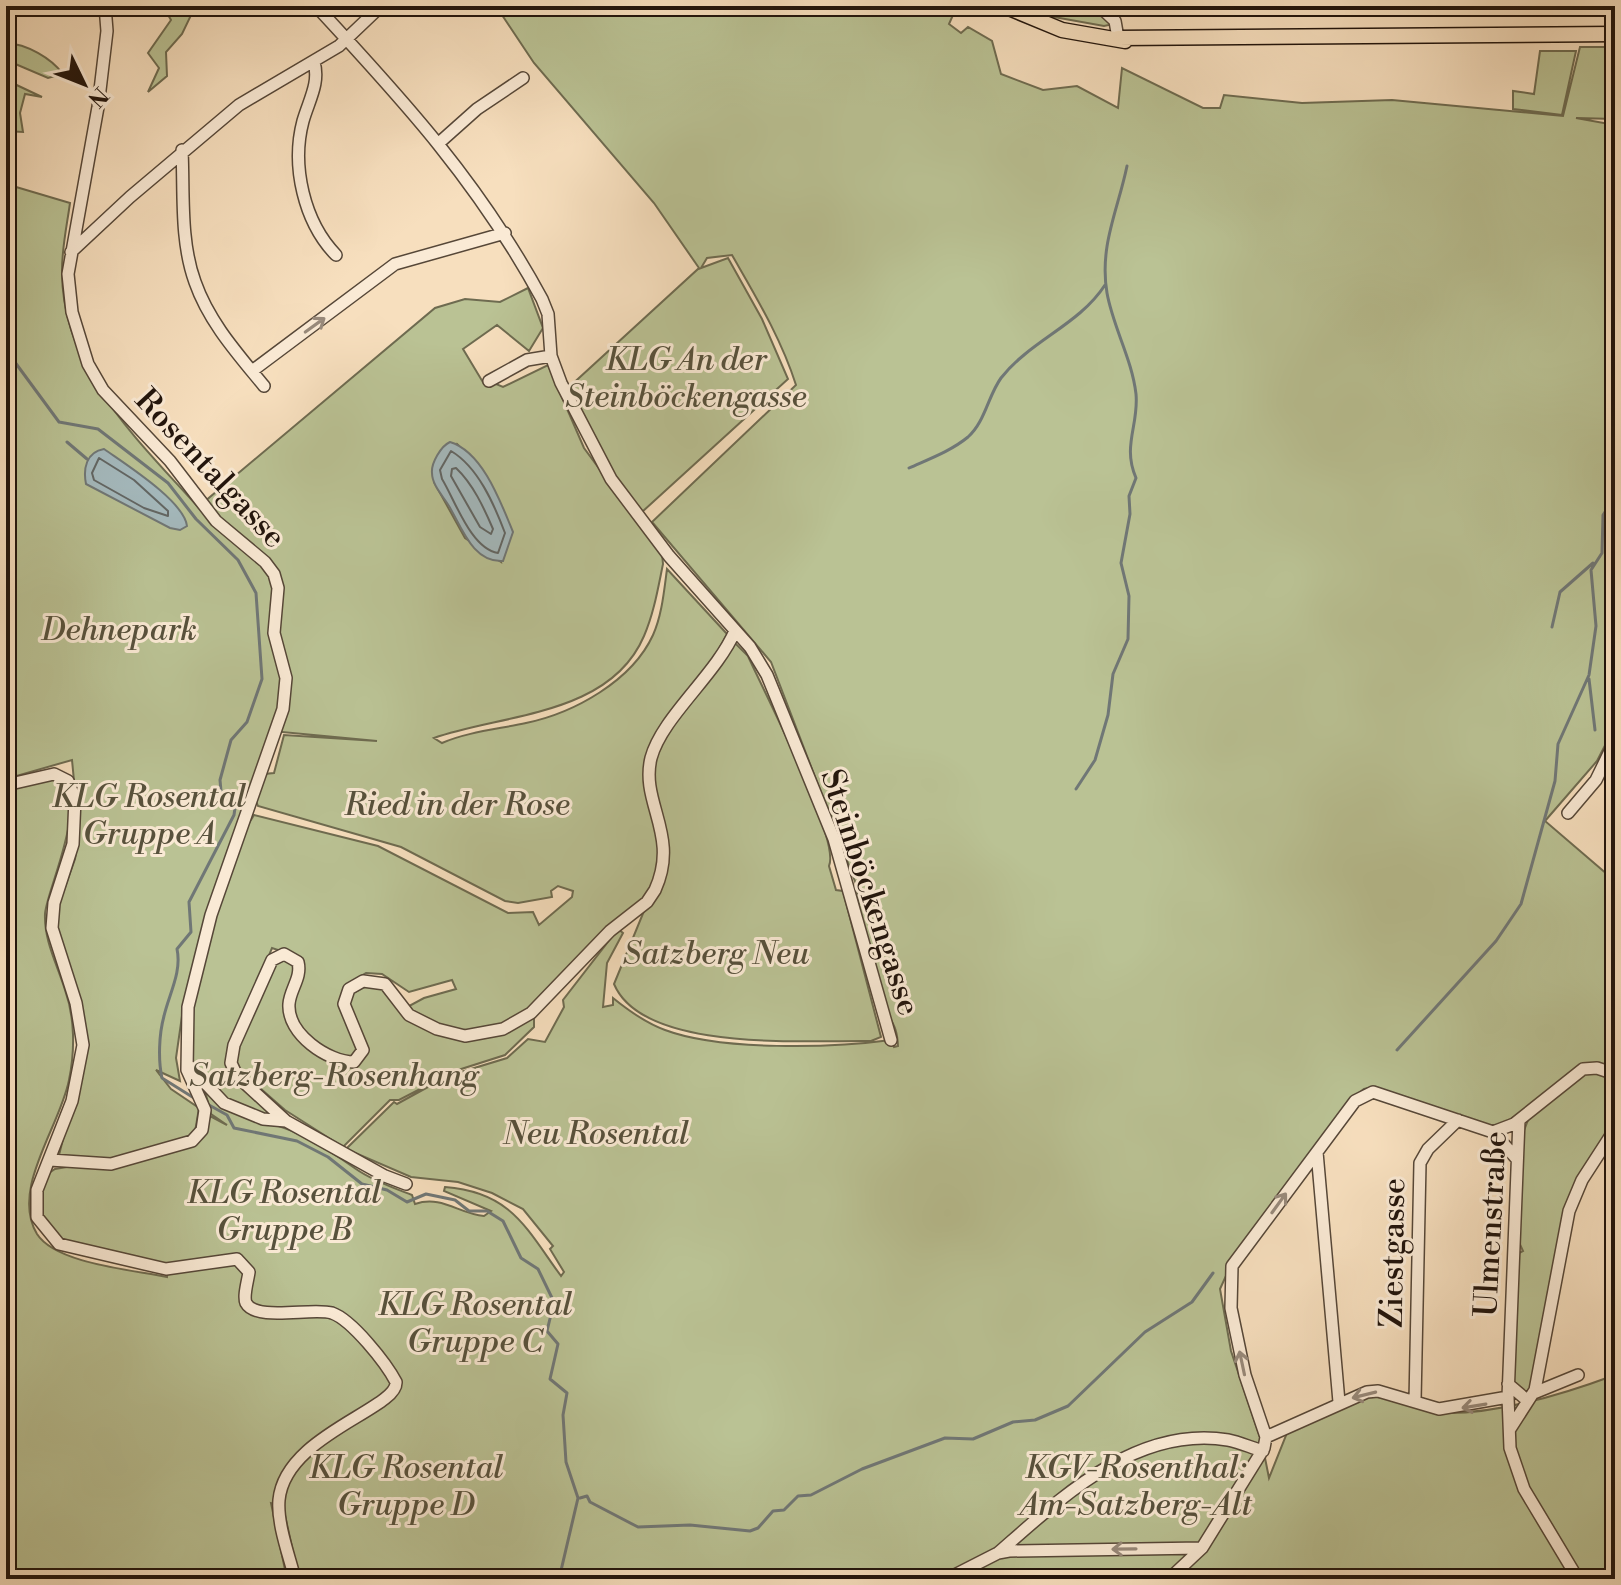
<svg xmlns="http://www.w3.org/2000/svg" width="1621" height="1585" viewBox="0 0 1621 1585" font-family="'Libre Bodoni',serif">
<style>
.green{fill:#bac294;stroke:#6e6b50;stroke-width:2;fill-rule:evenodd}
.water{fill:#a4b9bd;stroke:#707776;stroke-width:2}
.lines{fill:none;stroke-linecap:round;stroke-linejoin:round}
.shore{stroke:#626664;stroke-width:2}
.stream{stroke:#707776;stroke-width:3}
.minor-casing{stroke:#564738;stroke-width:14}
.major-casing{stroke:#21140c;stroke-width:17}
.minor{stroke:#faead5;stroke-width:11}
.major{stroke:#f7dfbe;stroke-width:14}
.oneway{stroke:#988a7b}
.labels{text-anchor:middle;stroke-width:6;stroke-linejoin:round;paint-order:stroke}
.park-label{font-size:32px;font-style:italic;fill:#57513c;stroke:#faead5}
.street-label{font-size:32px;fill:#21140c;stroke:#faead5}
</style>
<rect width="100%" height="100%" fill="#f7dfbe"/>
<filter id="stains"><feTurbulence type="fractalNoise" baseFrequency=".0025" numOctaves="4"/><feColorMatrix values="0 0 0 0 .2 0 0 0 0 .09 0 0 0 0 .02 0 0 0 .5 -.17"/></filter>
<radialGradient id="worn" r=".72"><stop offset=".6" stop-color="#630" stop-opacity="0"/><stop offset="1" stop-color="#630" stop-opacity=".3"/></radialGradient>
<path class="green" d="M163,6H214L192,13L182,34L166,52L167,76L148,92L159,68L148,53L171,20Z
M496,6H957L949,24L961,33L968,27L992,41L1001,74L1043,90L1077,86L1118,108L1122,68L1203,108H1220L1224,95L1302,103L1392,100L1563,116L1580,47H1615V119L1576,118L1615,125V726L1597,761L1545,821L1615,881V1123L1582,1175L1531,1389L1526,1393L1513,1380L1519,1253L1523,1251L1518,1240L1523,1133L1528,1120L1521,1112L1502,1125L1491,1127L1373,1087L1364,1089L1350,1100L1235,1256L1220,1289L1231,1351L1262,1443L1269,1478L1287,1433C1312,1421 1348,1395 1377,1397C1401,1399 1423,1413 1448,1413C1503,1413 1564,1394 1615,1375V1579H299L283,1506L271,1503L287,1579H6V789C19,786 40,777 53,780C96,789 46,890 45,914C44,941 57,964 65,990C75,1018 75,1051 69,1080C60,1127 10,1189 37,1234C56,1264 134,1270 167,1277L168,1266L63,1242L44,1223L38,1199L49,1173L55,1169L190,1146L208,1123L210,1116L227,1125L211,1114L205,1091C231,1118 267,1119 299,1134C319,1144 338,1156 356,1169C373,1181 394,1188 412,1195L415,1204C442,1195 459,1214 484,1216L491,1211L444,1191L445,1187C511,1192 526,1228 561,1276L564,1272L550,1249L553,1246L523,1209L492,1193L458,1182L411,1177L346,1149L394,1102L397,1104L448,1076L507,1058L528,1039L545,1042L564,1007L563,1000L618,929L623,933L607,963L603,1007L613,1005V998C629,1011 646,1023 665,1030C721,1051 832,1048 891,1040L894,1047L898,1046C897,1024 891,1023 884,1006C868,968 861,924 856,884L771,662L652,522L796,385C781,338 756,297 732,255L707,258L701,268L728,258L762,319L788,379L642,512L618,482L567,389L699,268L654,203L534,63Z
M1027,6H1134L1112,17L1109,25L1104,26L1054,17Z
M6,43C27,44 51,58 63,74L48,78L6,60Z
M1540,51H1576L1562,115L1513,109V91L1534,94Z
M6,80L42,97L25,94L20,113L23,132L6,131C9,113 6,98 6,80Z
M6,184L70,203C67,225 62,247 62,270C61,369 137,439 198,507L435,308L465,299L500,302L528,288L543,328L529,351L497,325L463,349L484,384L489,381L503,387L548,365L584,448L662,554L663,564C658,588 654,613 644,636C610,716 502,714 434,738L442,743C467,732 499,729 526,723C574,713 632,681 653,635C662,615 664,591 667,569L727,634L689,705L735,643L748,656C763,690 841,840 829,866L836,890L843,891L881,1037L871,1041C807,1040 643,1053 614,984L644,911L665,879L667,841L660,808L657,821L659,869L650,893L534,1004V1027L505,1055L455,1071L399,1100H390L343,1147L285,1110L236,1067V1052L273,966L284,959L294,963L297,991L304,972L302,958L272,948L227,1057L273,1111L272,1117L227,1101L193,1066C176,1010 226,884 246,828L254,815L378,846L508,913L533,912L539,925L572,897L573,891L558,886L551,891L552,897L518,903L505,901L401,847L258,806L256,801L264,774L274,773L284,735L377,741L272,731L183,1009L176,1058L180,1081L156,1070L171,1089L199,1108L195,1132L189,1138L101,1161L59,1155L87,1045L58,940L56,912L75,859L79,833L72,760L6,779ZM457,444L477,464L487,480L501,562L465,538L434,482ZM366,973L382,974L409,992L452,980L456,989L424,998L400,1011L382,988L368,985L353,993L348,1003L346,985Z"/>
<path class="water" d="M450,442C483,452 501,503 513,532L503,561C473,563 462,528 449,506C443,496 432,485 432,473C431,463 441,446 450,442Z
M104,449C125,464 184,501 187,526L180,530L170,528L86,484C83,469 86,452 104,449Z"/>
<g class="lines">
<path class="shore" d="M451,451C478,467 494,504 505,533L498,553C471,549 455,500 442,479L440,470Z
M99,458L134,480L168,511V516L144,508L94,480L92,473Z
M452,469L456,468C473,484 484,508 493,529L491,534L480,527L451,476Z"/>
<path class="stream" d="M1053,6L1081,11L1098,8
M6,350L59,422L98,429L168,483L196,519L238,560L256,593L262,679L247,722L231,740L220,780L221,791L235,808L234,815L189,902L191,932L177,949C182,972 169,994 164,1016C159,1034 158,1060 162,1078L194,1098
M67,442L87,459
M909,468C929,459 951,451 968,437C985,422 988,396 1001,378C1031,340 1079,325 1105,285
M1552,627L1560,592L1593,563
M1589,679L1595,730
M1076,789L1095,760L1108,715L1113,674L1128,639L1129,596L1121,563L1130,514L1129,496L1136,478C1122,446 1139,425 1136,394C1132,359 1113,327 1107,293C1099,246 1118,210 1127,166
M1397,1050L1496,941L1521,904L1555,781L1558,744L1589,675L1596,626L1591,570L1602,553L1603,515L1615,497
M209,1105L227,1115L234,1128L297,1141L328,1157L362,1184L387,1190L407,1202L426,1194L455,1200L469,1211H487L503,1221L521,1258L538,1269L554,1302L547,1331L558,1344L550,1379L567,1393L563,1415L566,1462L578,1498L559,1579
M580,1498L587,1496L590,1502L638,1527L690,1525L750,1531L758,1528L773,1511L784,1510L798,1496L811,1495L862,1469L945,1438L973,1439L1013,1422L1035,1420L1068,1406L1145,1332L1192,1302L1213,1273
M1199,1579L1201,1577"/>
<g class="minor-casing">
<path id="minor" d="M316,6C405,102 479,183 542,299L548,314L551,356L561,383L611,479L669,556L750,647L767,675L834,839L891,1040
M1099,6L1115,21L1118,38
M314,62C320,83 309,100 303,121C291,166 304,222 336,255
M440,142L477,109L523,78
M182,150C184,193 180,241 195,282C209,322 237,353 264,386
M71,252L130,197L239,105L339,46L381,6
M252,371L395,264L505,233
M489,381L527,360L551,356
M6,785L54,774L68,781L75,799L73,844L54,903L52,928L76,1003L83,1045L72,1101L37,1190V1217L59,1244L166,1269L237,1259L249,1272C248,1280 243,1296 246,1303C256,1322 313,1307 332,1313C352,1320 386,1363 396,1382C398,1409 285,1435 279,1500C277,1524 289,1555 295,1579
M1568,813L1596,780L1615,741
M1614,868L1615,866
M189,1066L224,1103L263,1119L286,1121L385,1176L406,1184
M1519,1120L1508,1397L1510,1448L1524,1489L1578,1579
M286,1121L237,1076L231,1063L234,1045L272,960L284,954L298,962C302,978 290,989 289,1004C287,1034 328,1062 354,1062L363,1050L344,1004L349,989L363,981L385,984L409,1015L437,1029L465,1036L503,1029L531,1013L610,931L647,902L655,890C680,835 640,803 651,758C662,717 716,675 735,631
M1493,1132L1516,1158
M1317,1152L1339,1402
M50,1160L111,1164L192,1141L202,1130L205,1110L187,1070L188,1007L211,915L283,709L286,678L274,633L278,588L274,574L265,562L216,521L170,461L103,390L88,364L72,312L68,274L98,107L107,31L105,6
M1508,1384L1528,1401
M1534,1393L1578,1375
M1415,1401L1420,1163L1428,1149L1458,1120
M1510,1429L1535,1390L1569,1211L1582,1180L1615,1129
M1266,1437L1367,1392L1378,1391L1439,1409L1508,1397
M998,1553C1061,1498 1136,1425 1228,1440C1239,1442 1252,1448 1263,1451
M947,1579L998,1553L1009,1551L1202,1548
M1169,1579L1202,1548L1264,1448L1266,1437L1245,1375L1231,1308L1232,1266L1355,1101L1373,1092L1493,1132L1514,1124L1583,1069L1597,1068L1615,1074"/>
</g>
<g class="major-casing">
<path id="major" d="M1004,6L1062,30L1125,41
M1118,38L1615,34"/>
</g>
<use href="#minor" class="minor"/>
<use href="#major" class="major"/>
</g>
<defs><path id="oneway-shaft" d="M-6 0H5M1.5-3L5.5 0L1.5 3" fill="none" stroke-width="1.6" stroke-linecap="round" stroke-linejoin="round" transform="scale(2)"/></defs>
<g class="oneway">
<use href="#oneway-shaft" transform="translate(315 325) rotate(-36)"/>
<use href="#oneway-shaft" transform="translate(1279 1203) rotate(-54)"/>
<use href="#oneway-shaft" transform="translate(1242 1363) rotate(-102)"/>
<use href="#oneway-shaft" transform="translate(1364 1395) rotate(166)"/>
<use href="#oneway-shaft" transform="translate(1474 1406) rotate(171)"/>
<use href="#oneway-shaft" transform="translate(1124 1549) rotate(179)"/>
</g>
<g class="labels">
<g class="park-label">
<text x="686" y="370">KLG An der<tspan x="686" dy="37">Steinböckengasse</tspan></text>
<text x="119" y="640">Dehnepark</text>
<text x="149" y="807">KLG Rosental<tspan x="149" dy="37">Gruppe A</tspan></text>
<text x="457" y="815">Ried in der Rose</text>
<text x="716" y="964">Satzberg Neu</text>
<text x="334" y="1086">Satzberg-Rosenhang</text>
<text x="596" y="1144">Neu Rosental</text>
<text x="284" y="1203">KLG Rosental<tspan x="284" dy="37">Gruppe B</tspan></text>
<text x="475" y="1315">KLG Rosental<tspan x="475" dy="37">Gruppe C</tspan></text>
<text x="406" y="1478">KLG Rosental<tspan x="406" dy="37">Gruppe D</tspan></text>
<text x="1136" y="1478">KGV-Rosenthal:<tspan x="1136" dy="37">Am-Satzberg-Alt</tspan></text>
</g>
<g class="street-label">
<text transform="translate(211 468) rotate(47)" y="11">Rosentalgasse</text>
<text transform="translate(871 892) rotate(72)" y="11">Steinböckengasse</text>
<text transform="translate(1490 1224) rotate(-87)" y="11">Ulmenstraße</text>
<text transform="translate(1392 1253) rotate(-89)" y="11">Ziestgasse</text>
</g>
</g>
<rect width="1621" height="1585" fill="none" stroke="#f7dfbe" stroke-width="32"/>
<rect x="8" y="8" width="1605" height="1569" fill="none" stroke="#21140c" stroke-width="4"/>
<rect x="16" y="16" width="1589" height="1553" fill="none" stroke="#21140c" stroke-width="2"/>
<g transform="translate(84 84) rotate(133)" stroke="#faead5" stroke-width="6" paint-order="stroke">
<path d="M0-6L14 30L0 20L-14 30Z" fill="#21140c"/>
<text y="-12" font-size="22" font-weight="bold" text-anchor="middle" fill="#21140c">N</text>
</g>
<rect width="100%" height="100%" filter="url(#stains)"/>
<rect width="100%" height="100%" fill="url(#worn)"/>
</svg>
